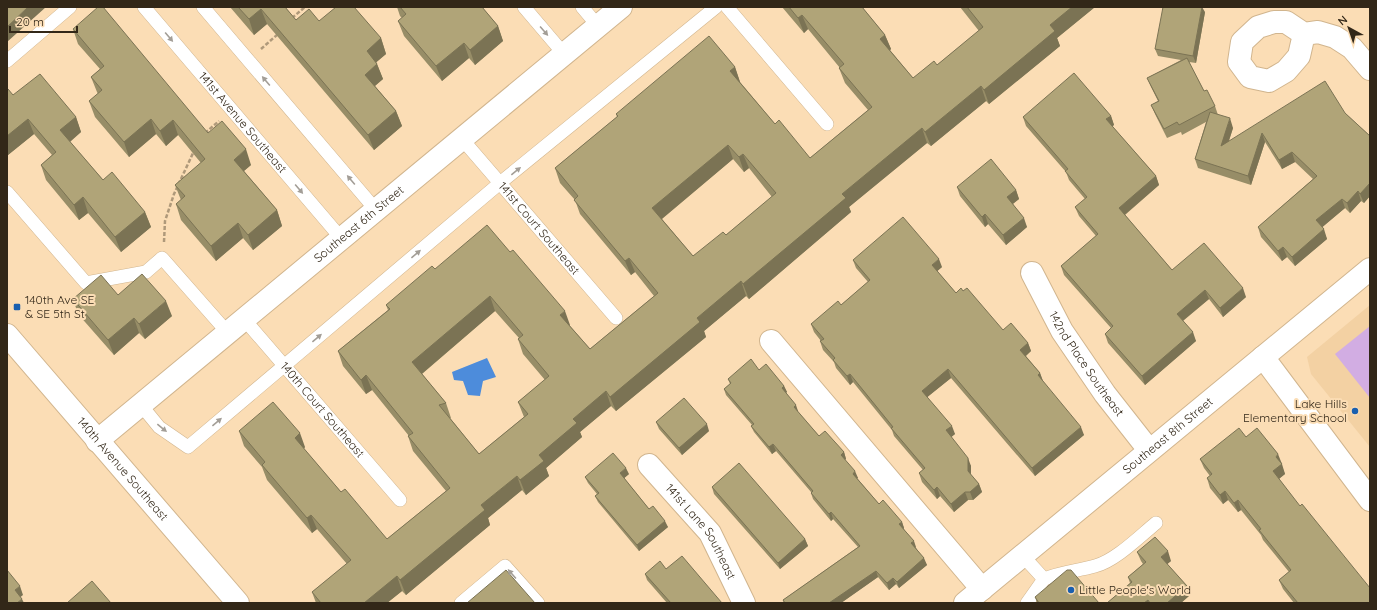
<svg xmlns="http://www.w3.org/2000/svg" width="1377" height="610" viewBox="0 0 1377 610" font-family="Quicksand,sans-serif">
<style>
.built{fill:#f3d1a3}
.green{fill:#d2ade3}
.water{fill:#4d8cdb}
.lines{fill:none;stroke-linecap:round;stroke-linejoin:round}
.service-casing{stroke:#d1b58e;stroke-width:14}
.minor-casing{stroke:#d1b58e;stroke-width:24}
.tertiary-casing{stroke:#d1b58e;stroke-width:24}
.path{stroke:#af997a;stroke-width:2.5;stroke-dasharray:4 2;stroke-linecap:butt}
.service{stroke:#fff;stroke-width:13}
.minor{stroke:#fff;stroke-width:22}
.tertiary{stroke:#fff;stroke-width:22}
.wall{fill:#978d67;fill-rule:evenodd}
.shaded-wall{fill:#7b7354}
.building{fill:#b0a478;stroke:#7b7354;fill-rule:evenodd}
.oneway{fill:#a39e97}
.poi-dot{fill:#195faf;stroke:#fbddb5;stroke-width:1.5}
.labels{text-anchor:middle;stroke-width:4;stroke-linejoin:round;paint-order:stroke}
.street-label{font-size:12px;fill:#322718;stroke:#fbddb5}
.poi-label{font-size:12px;fill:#322718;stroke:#fbddb5;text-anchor:start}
</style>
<rect width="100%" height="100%" fill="#fbddb5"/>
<path class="built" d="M1370,305V447L1311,374L1307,357Z"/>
<path class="green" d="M1370,326V398L1335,354Z"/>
<path class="water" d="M487,358L496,377L483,381L480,396L468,395L463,381L454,380L452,372Z"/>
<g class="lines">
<g class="service-casing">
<g id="service">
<path id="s1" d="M144,7L341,238"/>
<path d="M203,7L376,210"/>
<path d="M524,7L564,54"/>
<path d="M582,7L598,26"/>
<path d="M727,7L827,124"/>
<path d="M7,61L70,7"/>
<path id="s2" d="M462,139L616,318"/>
<path d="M7,192L86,283L146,272L162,258L228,333"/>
<path id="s3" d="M244,319L400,500"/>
<path d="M141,405L159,427L188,447L500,183L716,7"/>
<path d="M1023,556L1044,579C1061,572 1077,571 1095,566C1115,561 1139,537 1156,523"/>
<path d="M461,603L505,566L538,603"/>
<path d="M1027,603L1044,579"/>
</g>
</g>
<g class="minor-casing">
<g id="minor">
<path d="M1304,34L1299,56L1286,71L1269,81L1250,77L1239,62L1242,42L1258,27L1274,22H1286L1304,34L1318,32L1335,37L1352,48L1370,69"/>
<path id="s4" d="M1032,273L1062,331L1105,394L1149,450"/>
<path d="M771,341L982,589"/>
<path d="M1263,357L1370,500"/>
<path id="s5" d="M97,441L621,7"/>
<path id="s6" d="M649,465L710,533L744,603"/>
</g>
</g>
<g class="tertiary-casing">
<g id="tertiary">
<path id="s7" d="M7,335L238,603"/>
<path id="s8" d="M965,603L1370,269"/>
</g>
</g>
<path class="path" d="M292,18L305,7
M261,49L278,34
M205,133L219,121
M164,242L165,221L174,194L194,151"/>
<use href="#service" class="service"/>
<use href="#minor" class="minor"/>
<use href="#tertiary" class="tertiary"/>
</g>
<path class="wall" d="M230,7H285L296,20L319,21L381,38L386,54L376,62L377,64L383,79L375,86L396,111L402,126L374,150L267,24L254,35Z
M397,7H482L498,26L503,41L475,65L469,58L442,81L404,36L398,21L402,18L400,16Z
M782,7H862L885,35L891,49L890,50L913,78L937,65L979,31L960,7H1095L1057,38L1060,46L989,104L986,101L931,146L927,143L849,207L851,212L749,299L746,296L704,331L706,337L616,411L611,406L580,432L582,437L546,468L549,476L526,495L522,490L488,518L490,525L406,595L402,591L387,603H316L312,592L347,564L317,529L312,533L267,480L262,467L244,446L239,431L305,447L304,449L341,492L387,539L446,491L413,451L408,436H409L372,390L366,394L343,366L338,351L388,310L386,305L435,269L570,325V326L590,349L654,296L635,272L631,275L580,214L575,200L560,183L555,168L617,117L616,114L735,67L740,82L775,124L810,158L868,110L845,83L839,68H840L808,29L804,33ZM733,159L744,172L749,168L772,197L726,235L693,256L662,219ZM495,311L519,338L518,339L523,354L545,380L518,402L524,417L479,454L450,418H451L446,403L422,374Z
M1205,12L1196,63L1189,62L1204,91L1215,106L1218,115L1233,128L1229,141L1345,113L1370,136V196L1364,203L1361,201L1350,213L1345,208L1322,227L1327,239L1295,266L1287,257L1282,261L1261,237L1258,227L1313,179L1295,162L1282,169L1265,142L1251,185L1198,168L1195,159L1206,122L1182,135L1181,132L1167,138L1155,114L1151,105L1158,101L1151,87L1147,78L1181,60L1158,56L1155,49Z
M73,29L208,133L251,165L244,171L277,210L282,226L253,250L243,238L216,261L181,220L176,204L181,200L175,185L201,163L178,135L166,146L156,134L129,157L95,117L89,101L98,94L97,92L91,77L100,69L78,44Z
M7,90L13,95L76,117L81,132L70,142L103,180L145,212L151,227L121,252L88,213L79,220L46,180L41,165L52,155L34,134L8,155L7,153Z
M1111,116L1114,125L1112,126L1156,176L1159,185L1125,215L1172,270L1246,297L1223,317L1209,299L1183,321L1196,341L1145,385L1108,343L1105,334L1111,328L1064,275L1061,266L1096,236L1079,216L1075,207L1085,199L1069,180L1066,172L1026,126L1023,117Z
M957,187L1016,190L1019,199L1013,204L1027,227L1006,245L988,224L985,227L960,196Z
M853,260L942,267L937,271L956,293L1003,330L1028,343L1031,351L1026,356L1040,373L1043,382L1084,435L1035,476L951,378L927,397L955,434L951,437L971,466V475L979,484L982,492L973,500H968L954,512L940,496L937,499L922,482L919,473L923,470L894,436L892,430L853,382L850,385L836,368L834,362L823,350L820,341H821L814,332L811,324L841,305L868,282L856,268Z
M118,295L172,316L145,339L139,333L114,355L78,314L73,299Z
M759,370L784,386L787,392L786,393L798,411V412L819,436L844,452L846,459L845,460L858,478H857L879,504L902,522L904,528V529L927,565L899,588L896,584L889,590L878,577L841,603H784L783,600L858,547L833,519L831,521L813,499L811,493V492L776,451L772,454L754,432L751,426L752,425L726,395L724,389L730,384L728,379Z
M656,422L709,431L682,455L659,429Z
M1246,437L1282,464H1281L1285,474L1279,479L1370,603H1294L1283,589L1279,580L1289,572L1263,540L1261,535L1241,510L1238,512L1228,500L1223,504L1210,488L1207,478L1210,476L1204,468L1200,459Z
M629,474L624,478L649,509L668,527L639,551L598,502L595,496L597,494L588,483L585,477Z
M712,487L805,539L808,546L780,569L714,494Z
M1137,552L1171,561L1167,564L1187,586L1190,595L1181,603H1107L1130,583L1128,577L1143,564L1141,561Z
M666,569L722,603H667L647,580L645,574Z
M1035,597L1099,603H1037Z"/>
<path class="shaded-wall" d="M28,7H46L7,42V27Z
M1072,7H1095L1057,38L1060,46L989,104L984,90L1050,25Z
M1202,7L1205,12L1196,63L1193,56Z
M261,9L267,24L254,35L249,19Z
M802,15L808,29L804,33L798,18Z
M498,26L503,41L475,65L470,50Z
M885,35L891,49L886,54L880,39Z
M381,38L386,54L372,66L367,51Z
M464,43L469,58L442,81L436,66Z
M377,64L383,79L370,90L365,75Z
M735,67L740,82L736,86L730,71Z
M981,86L986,101L931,146L925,132Z
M396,111L402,126L374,150L368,135Z
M1111,116L1114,125L1110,128L1106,119Z
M76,117L81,132L66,145L60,130Z
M1230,118L1233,128L1224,155L1221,146Z
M28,119L34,134L8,155L7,151V136Z
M151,119L156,134L129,157L124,142Z
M173,120L178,135L166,146L160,131Z
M922,128L927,143L849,207L851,212L749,299L743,284L842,194Z
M1262,133L1265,142L1251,185L1248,176Z
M728,145L733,159L658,222L652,208Z
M246,149L251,165L239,175L234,160Z
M1292,152L1295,162L1282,169L1279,160Z
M743,154L749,168L744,172L739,157Z
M1156,176L1159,185L1122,217L1119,208Z
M1370,183V196L1364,203L1360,194Z
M1016,190L1019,199L1010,206L1007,197Z
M1358,191L1361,201L1350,213L1347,203Z
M83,197L88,213L79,220L74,205Z
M1342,199L1345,208L1319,230L1316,220Z
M277,210L282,226L253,250L248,235Z
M145,212L151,227L121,252L115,237Z
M985,214L988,224L985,227L982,217Z
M1024,218L1027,227L1006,245L1003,235Z
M238,223L243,238L216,261L211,246Z
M1324,229L1327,239L1295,266L1292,257Z
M1283,247L1287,257L1282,261L1278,251Z
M629,258L635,272L631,275L625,261Z
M939,259L942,267L935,273L932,265Z
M741,281L746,296L704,331L706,337L616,411L610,397L697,318Z
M1243,288L1246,297L1223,317L1220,308Z
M1205,290L1209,299L1180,323L1177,314Z
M490,296L495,311L418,377L412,362Z
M166,301L172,316L145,339L139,324Z
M565,311L570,325L565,329L560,315Z
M134,318L139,333L114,355L108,340Z
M1193,332L1196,341L1145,385L1142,376Z
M1028,343L1031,351L1023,358L1020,350Z
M948,369L951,378L925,399L922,391Z
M1040,373L1043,381L1041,383L1038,375Z
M850,374L853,382L850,385L847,376Z
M366,375L372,390L366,394L361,380Z
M784,386L787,392L784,394L782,388Z
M606,391L611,406L580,432L582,437L546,468L549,476L526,495L520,480L539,455L573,419Z
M796,405L798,411L796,413L794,407Z
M707,424L709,431L682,455L679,448Z
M952,426L955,434L949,439L946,430Z
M1081,427L1084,435L1035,476L1032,468Z
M300,433L305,447L300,452L295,438Z
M773,444L776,451L772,454L769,447Z
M844,452L846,459L843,461L841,455Z
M1278,454L1282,464L1279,466L1276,457Z
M968,458L971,466V480L968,471Z
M1282,464L1285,474L1276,481L1273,471Z
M626,468L629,474L622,480L620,473Z
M855,471L858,478L855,480L853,474Z
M517,476L522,490L488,518L490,525L406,595L400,580L481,505Z
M979,484L982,492L973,500L970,492Z
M937,487L940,496L937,499L934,490Z
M1225,491L1228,500L1223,504L1220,495Z
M965,492L968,500L954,512L951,504Z
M1238,500L1241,510L1238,512L1234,503Z
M831,512L833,519L831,521L829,514Z
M311,515L317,529L312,533L307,518Z
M665,521L668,527L639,551L637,545Z
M902,522L904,528L902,530L899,524Z
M805,539L808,546L780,569L778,563Z
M914,541L916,547L914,549L911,543Z
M1168,551L1171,561L1165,566L1161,557Z
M924,558L927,565L899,588L897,582Z
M876,571L878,577L841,603H829Z
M397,576L402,591L387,603H364Z
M893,578L896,584L889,590L887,583Z
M20,586L23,595L18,599L15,590Z
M1187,586L1190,595L1181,603H1167Z
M22,599L24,603H17Z
M1148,600L1149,603H1144Z"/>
<path class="building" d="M7,7H28L7,27Z
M98,7H103L208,133L222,121L246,149L234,160L277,210L248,235L238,223L211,246L176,204L185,196L175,185L205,159L173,120L160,131L151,119L124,142L89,101L102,90L91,77L104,66L73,29Z
M238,7H285L296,20L309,9L319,21L336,7H354L381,38L367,51L377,64L365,75L396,111L368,135L261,9L249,19Z
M400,7H482L498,26L470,50L464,43L436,66L398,21L406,14Z
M789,7H862L885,35L880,39L913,78L934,61L937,65L983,27L967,7H1072L1050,25L1055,31L984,90L981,86L925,132L922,128L842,194L846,198L743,284L741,281L697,318L700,322L610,397L606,391L573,419L577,423L539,455L544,461L520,480L517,476L481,505L485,510L400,580L397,576L364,603H321L312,592L351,560L311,515L307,518L262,465L265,462L239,431L273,402L300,433L295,438L341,492L345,489L387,539L450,488L408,436L413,433L366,375L361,380L338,351L390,309L386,305L432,266L435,269L487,225L510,252L513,250L565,311L560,315L590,349L658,293L629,258L625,261L574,200L578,196L555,168L618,116L616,114L709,36L735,67L730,71L775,124L779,120L810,158L872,107L839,68L844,64L802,15L798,18ZM728,145L739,157L743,154L776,193L726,235L723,232L693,256L652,208ZM490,296L523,335L518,339L549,376L518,402L528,414L479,454L439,405L446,403L412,362Z
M1163,7H1202L1193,56L1155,49Z
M1187,58L1204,91L1207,90L1215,106L1179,125L1177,122L1164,129L1151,105L1159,101L1147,78Z
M1074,73L1111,116L1106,119L1156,176L1119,208L1172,270L1204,243L1243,288L1220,308L1205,290L1177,314L1193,332L1142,376L1105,334L1113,326L1061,266L1098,234L1075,207L1087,197L1065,171L1068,169L1023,117Z
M40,74L76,117L60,130L103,180L112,172L145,212L115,237L83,197L74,205L41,165L56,152L28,119L7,136V90L8,89L13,95Z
M1325,81L1345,113L1370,136V183L1360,194L1358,191L1347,203L1342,199L1316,220L1324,229L1292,257L1283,247L1278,251L1258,227L1317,176L1292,152L1279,160L1262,133L1248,176L1195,159L1210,112L1230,118L1221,146Z
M991,159L1016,190L1007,197L1024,218L1003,235L985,214L982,217L957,187Z
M903,217L939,259L932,265L956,293L961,288L963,291L967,288L1003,330L1011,323L1028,343L1020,350L1040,373L1038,375L1081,427L1032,468L948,369L922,391L952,426L946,430L968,458V471L979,484L970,492H965L951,504L937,487L934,490L919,473L925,468L891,428L893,427L850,374L847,376L833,360L835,358L820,341L824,339L811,324L838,301L841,305L870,280L853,260Z
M142,274L166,301L139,324L134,318L108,340L73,299L101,275L118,295Z
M751,359L759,370L766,364L784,386L782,388L796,405L794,407L819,436L825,431L844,452L841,455L855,471L853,474L879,504L883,500L902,522L899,524L914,541L911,543L924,558L897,582L893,578L887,583L876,571L829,603H785L783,600L860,546L831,512L829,514L811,493L813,491L773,444L769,447L751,426L754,424L724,389L731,383L728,379Z
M684,398L707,424L679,448L656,422Z
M1239,428L1246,437L1257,428L1278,454L1276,457L1282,464L1273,471L1300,506L1302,504L1370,588V603H1298L1279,580L1291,570L1259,530L1261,529L1238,500L1234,503L1225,491L1220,495L1207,478L1212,474L1200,459Z
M613,453L626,468L620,473L649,509L653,506L665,521L637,545L595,496L599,493L585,477Z
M739,463L805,539L778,563L712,487Z
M1155,537L1168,551L1161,557L1187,586L1167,603H1150L1148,600L1144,603H1107L1132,582L1128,577L1146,562L1137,552Z
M682,556L722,603H671L645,574L660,561L666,569Z
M7,570L20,586L15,590L22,599L17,603H7Z
M506,570L535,603H467Z
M1067,570H1071L1099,603H1039L1035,597Z
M92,581L111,603H67Z"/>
<defs><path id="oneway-solid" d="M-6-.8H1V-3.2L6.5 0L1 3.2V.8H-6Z"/></defs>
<g class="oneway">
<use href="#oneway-solid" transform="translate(544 31) rotate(49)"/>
<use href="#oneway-solid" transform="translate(169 37) rotate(50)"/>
<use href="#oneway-solid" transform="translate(266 81) rotate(-130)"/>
<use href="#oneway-solid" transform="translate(516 171) rotate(-39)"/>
<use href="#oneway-solid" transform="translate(351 180) rotate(-130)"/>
<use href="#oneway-solid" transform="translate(299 189) rotate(50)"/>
<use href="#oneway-solid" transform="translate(416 254) rotate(-40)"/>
<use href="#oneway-solid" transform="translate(317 338) rotate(-40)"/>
<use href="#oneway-solid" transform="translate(217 422) rotate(-40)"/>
<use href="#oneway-solid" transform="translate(162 428) rotate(39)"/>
<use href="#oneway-solid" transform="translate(512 574) rotate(-131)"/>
</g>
<g class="poi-dot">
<rect x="13" y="303" width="8" height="8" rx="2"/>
<circle cx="1355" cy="411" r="4"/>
<circle cx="1071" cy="590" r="4"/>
</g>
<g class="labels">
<g class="street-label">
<text dy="4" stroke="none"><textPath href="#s1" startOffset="152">141st Avenue Southeast</textPath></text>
<text dy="4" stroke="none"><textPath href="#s5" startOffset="340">Southeast 6th Street</textPath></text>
<text dy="4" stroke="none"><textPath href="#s2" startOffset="118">141st Court Southeast</textPath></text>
<text dy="4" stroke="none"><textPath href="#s4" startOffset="106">142nd Place Southeast</textPath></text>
<text dy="4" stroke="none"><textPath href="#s3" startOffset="120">140th Court Southeast</textPath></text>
<text dy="4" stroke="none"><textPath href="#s8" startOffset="263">Southeast 8th Street</textPath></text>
<text dy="4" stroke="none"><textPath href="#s7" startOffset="177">140th Avenue Southeast</textPath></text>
<text dy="4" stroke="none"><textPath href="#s6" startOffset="85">141st Lane Southeast</textPath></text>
</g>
<g class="poi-label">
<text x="25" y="304">140th Ave SE<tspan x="25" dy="14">&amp; SE 5th St</tspan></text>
<text x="1347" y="408" text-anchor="end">Lake Hills<tspan x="1347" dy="14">Elementary School</tspan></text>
<text x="1079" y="594">Little People's World</text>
</g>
</g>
<rect width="1377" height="610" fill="none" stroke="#322718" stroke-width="16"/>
<g transform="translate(1349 28) rotate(320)" stroke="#fbddb5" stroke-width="3" paint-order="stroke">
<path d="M0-3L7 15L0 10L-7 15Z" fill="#322718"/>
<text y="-6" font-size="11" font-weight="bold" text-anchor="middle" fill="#322718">N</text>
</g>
<path d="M10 26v6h67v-6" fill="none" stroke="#322718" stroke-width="2"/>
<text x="16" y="26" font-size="12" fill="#322718" stroke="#fbddb5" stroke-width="3" paint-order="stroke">20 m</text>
</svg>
